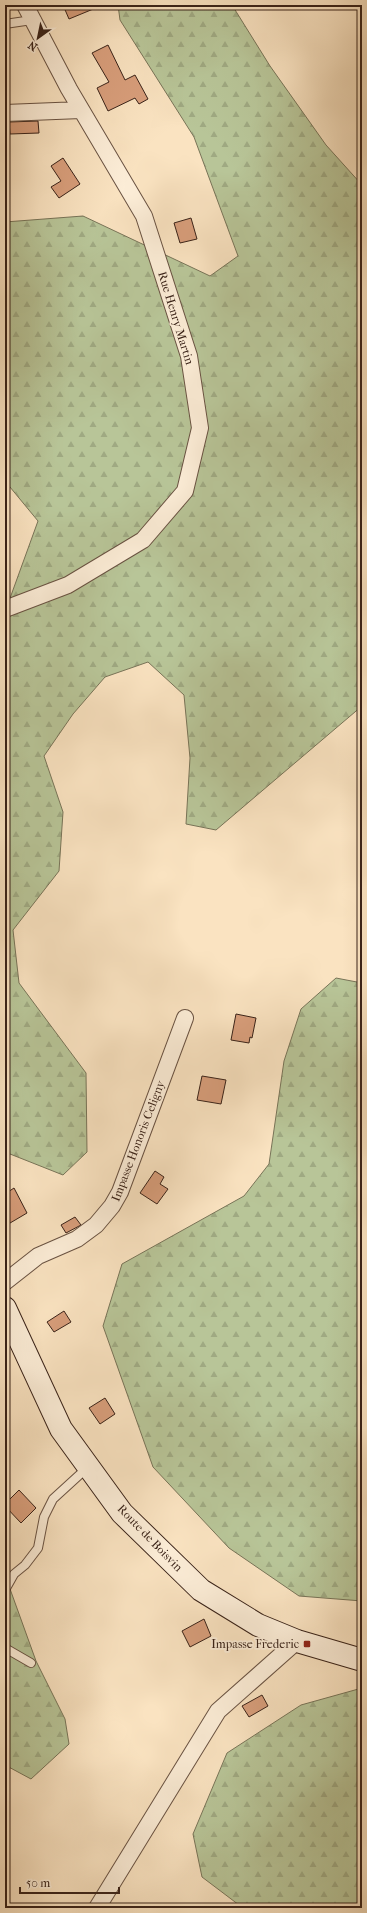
<svg xmlns="http://www.w3.org/2000/svg" width="367" height="1913" viewBox="0 0 367 1913" font-family="'IM FELL French Canon',serif">
<style>
.forest{fill:url(#forest-firs);stroke:#787458}
.building{fill:#d89e7b;stroke:#392218}
.lines{fill:none;stroke-linecap:round;stroke-linejoin:round}
.lane-casing{stroke:#695242;stroke-width:10}
.street-casing{stroke:#695242;stroke-width:18}
.secondary-casing{stroke:#392218;stroke-width:24}
.lane{stroke:#fcedd7;stroke-width:8}
.street{stroke:#fcedd7;stroke-width:16}
.secondary{stroke:#fcedd7;stroke-width:22}
.poi-dot{fill:#8f2418;stroke:#fcedd7;stroke-width:1.5}
.labels{text-anchor:middle;stroke-width:3.5;stroke-linejoin:round;paint-order:stroke}
.street-label{font-size:12px;fill:#392218;stroke:#fcedd7}
.poi-label{font-size:12px;fill:#392218;stroke:#fcedd7;text-anchor:end}
</style>
<defs>
<pattern id="forest-firs" width="22" height="20" patternUnits="userSpaceOnUse"><rect width="22" height="20" fill="#b8c598"/><path d="M5 1l3.5 6h-7zM16 11l3.5 6h-7z" fill="#9fa982"/></pattern>
</defs>
<rect width="100%" height="100%" fill="#fae3c1"/>
<filter id="stains"><feTurbulence type="fractalNoise" baseFrequency=".005" numOctaves="4"/><feColorMatrix values="0 0 0 0 .2 0 0 0 0 .09 0 0 0 0 .02 0 0 0 .5 -.17"/></filter>
<radialGradient id="worn" r=".72"><stop offset=".6" stop-color="#630" stop-opacity="0"/><stop offset="1" stop-color="#630" stop-opacity=".3"/></radialGradient>
<path class="forest" d="M118,5H232L270,66L326,145L362,185V706L216,830L186,824L190,758L184,695L148,662L105,677L73,714L44,756L63,812L59,871L13,930L19,983L86,1073L87,1152L63,1175L5,1152V612L38,521L5,481V222L83,216L210,276L238,256L194,137L120,20Z
M336,978L362,983V1601L299,1596L229,1548L153,1467L103,1326L122,1264L244,1196L269,1164L284,1061L301,1009Z
M5,1575L36,1661L65,1719L69,1744L31,1779L5,1765Z
M362,1688V1908H243L202,1877L193,1834L227,1753L301,1705Z"/>
<path class="building" d="M63,5H103L69,19Z
M108,45L125,80L135,75L148,99L139,104L135,98L108,111L97,88L109,82L92,53Z
M38,121L39,133L10,134L9,122Z
M63,158L80,184L59,198L51,187L61,181L51,166Z
M191,218L197,239L180,243L174,223Z
M236,1014L256,1018L252,1038L250,1037L249,1043L231,1040Z
M202,1076L226,1080L221,1104L197,1100Z
M155,1171L164,1177L160,1184L168,1189L157,1204L140,1193Z
M14,1188L27,1213L5,1226V1194Z
M75,1217L81,1225L66,1233L61,1225Z
M64,1311L71,1322L54,1332L47,1322Z
M105,1398L115,1414L100,1424L89,1408Z
M19,1490L36,1508L21,1523L5,1506V1504Z
M204,1619L211,1636L190,1647L182,1631Z
M262,1695L268,1706L249,1717L242,1706Z"/>
<g class="lines">
<g class="lane-casing">
<path id="lane" d="M5,24L32,20
M5,1590L14,1574L25,1565L38,1548L44,1517L53,1499L88,1467
M5,1648L31,1663"/>
</g>
<g class="street-casing">
<path id="street" d="M5,113L81,110
M5,609L68,585L143,540L185,491L200,428L189,356L144,216L69,89L25,5
M5,1282L38,1256L77,1239L96,1225L112,1206L120,1192L185,1018
M97,1908L218,1711L297,1641"/>
</g>
<g class="secondary-casing">
<path id="secondary" d="M5,1308L61,1429L122,1513L201,1590L258,1625L297,1641L362,1660"/>
</g>
<use href="#lane" class="lane"/>
<use href="#street" class="street"/>
<use href="#secondary" class="secondary"/>
</g>
<rect class="poi-dot" x="303" y="1640" width="8" height="8" rx="2"/>
<g class="labels">
<g class="street-label">
<text transform="translate(176 318) rotate(73)" y="4">Rue Henry Martin</text>
<text transform="translate(138 1141) rotate(-69)" y="4">Impasse Honoris Celigny</text>
<text transform="translate(150 1538) rotate(46)" y="4">Route de Boisvin</text>
</g>
<g class="poi-label">
<text x="299" y="1648">Impasse Frederic</text>
</g>
</g>
<rect width="367" height="1913" fill="none" stroke="#fae3c1" stroke-width="20"/>
<rect x="6" y="6" width="355" height="1901" fill="none" stroke="#392218" stroke-width="2"/>
<rect x="10" y="10" width="347" height="1893" fill="none" stroke="#392218"/>
<g transform="translate(38 38) rotate(213)" stroke="#fcedd7" stroke-width="3" paint-order="stroke">
<path d="M0-3L7 15L0 10L-7 15Z" fill="#392218"/>
<text y="-6" font-size="11" font-weight="bold" text-anchor="middle" fill="#392218">N</text>
</g>
<path d="M20 1887v6h99v-6" fill="none" stroke="#392218" stroke-width="2"/>
<text x="26" y="1887" font-size="12" fill="#392218" stroke="#fcedd7" stroke-width="3" paint-order="stroke">50 m</text>
<rect width="100%" height="100%" filter="url(#stains)"/>
<rect width="100%" height="100%" fill="url(#worn)"/>
</svg>
